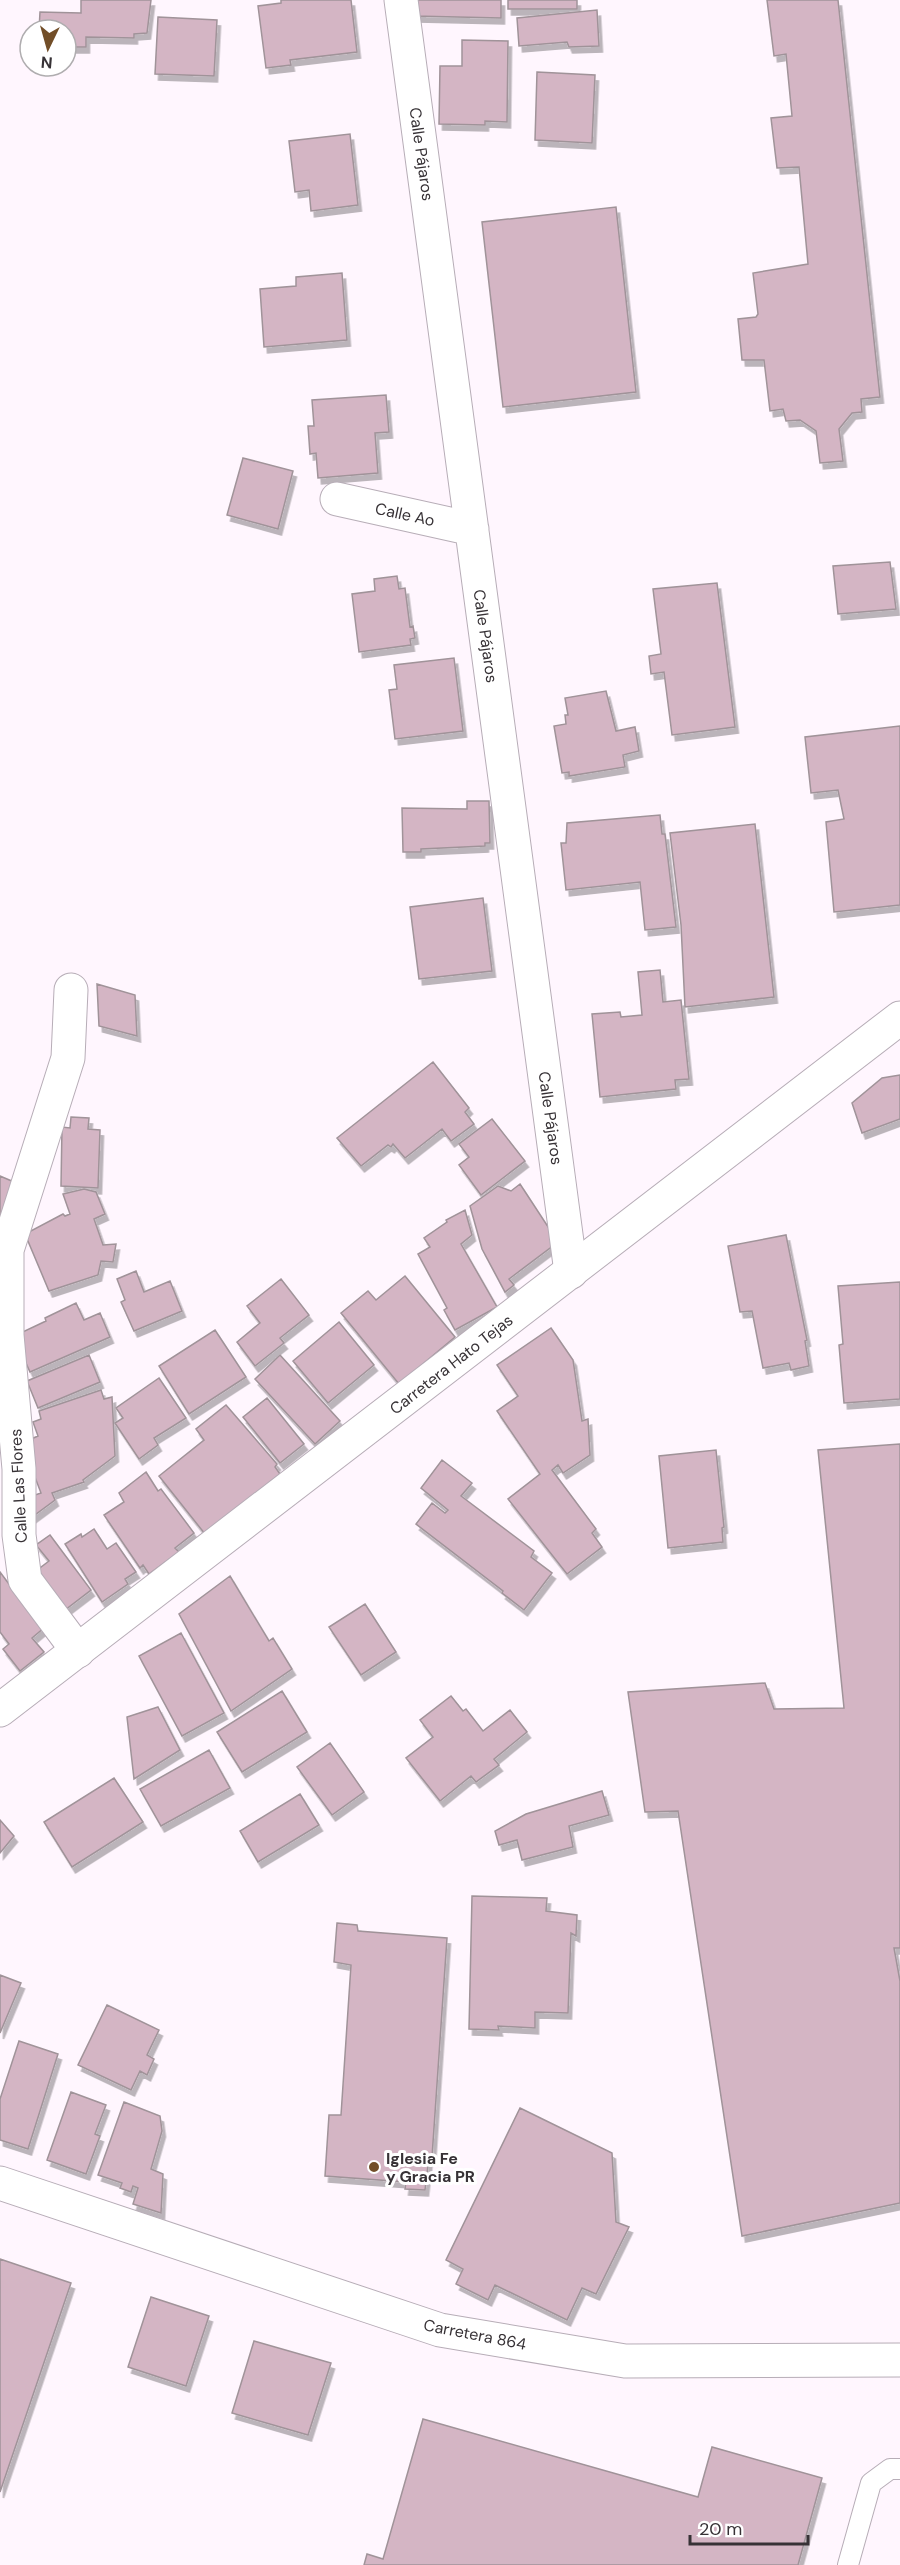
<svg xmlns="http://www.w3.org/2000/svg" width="900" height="2565" viewBox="0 0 900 2565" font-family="'DM Sans',sans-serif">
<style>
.building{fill:#d4b5c4;stroke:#a09399;stroke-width:1.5;filter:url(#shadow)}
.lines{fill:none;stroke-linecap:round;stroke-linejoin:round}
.lane-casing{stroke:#b7adb7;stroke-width:22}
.street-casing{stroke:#b7adb7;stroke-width:35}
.secondary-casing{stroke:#b7adb7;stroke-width:35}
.lane{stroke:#fff;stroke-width:20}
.street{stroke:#fff;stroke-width:33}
.secondary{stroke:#fff;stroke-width:33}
.poi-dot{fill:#724e28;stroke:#fff;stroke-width:2}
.labels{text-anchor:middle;stroke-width:6;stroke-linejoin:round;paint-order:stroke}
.street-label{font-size:16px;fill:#373236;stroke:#fff}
.poi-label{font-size:16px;font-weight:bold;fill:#373236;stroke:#fff;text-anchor:start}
</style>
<defs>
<filter id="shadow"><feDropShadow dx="3.5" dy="6" stdDeviation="0" flood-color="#0004"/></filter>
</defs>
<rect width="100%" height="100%" fill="#fff6fe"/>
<path class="building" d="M81,0H151L147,33L134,34V38L86,37V47H66V30H39L40,12L81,13Z
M281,0H351L357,52L290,60L291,65L266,68L258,6L281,3Z
M414,0H501V18L414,16Z
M508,0H577V9H508Z
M767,0H838L880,397L861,399L862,412L852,413L839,429L843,461L820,463L816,431L800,420L786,421L783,409L770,411L764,360H742L738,319L756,317L758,314L753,273L808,264L799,167L777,168L771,118L792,116L786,54L774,56Z
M597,10L599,46L569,47L567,42L519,46L517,18Z
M158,17L217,20L214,76L155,74Z
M462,40L508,41L507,122L485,121V125L439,124L440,66H462Z
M537,72L595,75L592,143L535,140Z
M350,134L358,205L311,211L309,190L295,192L289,141Z
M616,207L636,392L503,407L482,222Z
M342,273L347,340L264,347L260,289L296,286V277Z
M386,395L389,432L375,433L378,473L318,478L316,453L310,454L308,426H314L312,400Z
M243,458L293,471L278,529L227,515Z
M890,562L896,609L838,614L833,566Z
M397,576L399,589L405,588L410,627L413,626L415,638L410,639L411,645L359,652L352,594L375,591L374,579Z
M717,583L735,727L672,735L664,672L651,674L649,656L661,654L653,589Z
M454,658L463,731L395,739L389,690L397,689L394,665Z
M606,691L616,731L635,727L639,751L623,755L625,767L569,776V772L562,773L554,726L566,724L565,715H568L565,698Z
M900,726V905L834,912L826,822L844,819L838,790L811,793L805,737Z
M467,801H489L490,843H485V846L421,849V852H403L402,808L467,809Z
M660,815L662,834H665L676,927L645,930L640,882L566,890L561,843H566L567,823Z
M755,824L774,997L685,1007L681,925L670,833Z
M483,898L492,971L419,979L410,907Z
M660,970L663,1002L681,1000L689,1079L675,1080L676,1089L600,1097L592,1014L620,1012L621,1017L642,1015L638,972Z
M97,984L135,995L137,1036L99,1026Z
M433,1062L469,1108L465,1112L474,1124L451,1141L442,1129L405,1158L393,1144L391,1147L388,1145L361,1166L337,1138Z
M900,1075V1119L862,1133L852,1103L882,1078Z
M71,1117L89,1118L88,1129L100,1130L98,1188L61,1186L62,1127L70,1128Z
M492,1119L525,1161L481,1195L459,1165L469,1157L459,1144Z
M0,1176L21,1185L0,1233Z
M520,1184L558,1242L509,1279L514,1285L505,1292L482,1249L470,1206L498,1186L511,1191Z
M84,1189L96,1192L105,1214L94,1219L103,1245L116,1244L113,1262L101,1261L98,1275L49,1291L25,1234L63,1214L65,1216L70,1214L63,1194Z
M465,1210L472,1235L461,1244L497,1307L455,1330L444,1310L447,1308L418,1254L430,1247L424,1238L447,1222L446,1220Z
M786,1235L807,1340L805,1341L809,1366L791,1370L789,1363L763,1368L752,1311L740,1312L728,1246Z
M136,1271L144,1292L170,1281L182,1311L134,1331L121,1302L125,1300L117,1279Z
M405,1276L455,1337L399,1384L341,1313L368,1291L376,1300Z
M281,1279L309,1315L280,1338L284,1343L255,1366L237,1342L260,1323L247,1306Z
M900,1282V1399L844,1403L839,1345L843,1344L838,1286Z
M76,1303L84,1320L100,1313L110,1337L30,1372L14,1336L46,1321L45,1318Z
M339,1322L374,1365L328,1403L293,1361Z
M551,1328L573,1360L582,1421L588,1419L590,1455L563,1473L558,1465L552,1470L596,1529L592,1533L602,1547L567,1574L508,1499L540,1474L497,1411L518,1396L497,1365Z
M215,1330L246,1377L189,1414L159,1366Z
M89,1355L100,1382L38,1408L27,1381Z
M280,1355L340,1421L315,1444L255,1379Z
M159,1378L186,1418L154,1438L158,1445L139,1459L115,1423L123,1418L116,1408Z
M101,1390L104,1399L112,1397L115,1456L83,1480L84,1482L52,1493L55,1500L28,1520L29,1497L41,1493L22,1443L38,1436L33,1422L41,1419L39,1411Z
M267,1398L304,1444L280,1463L243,1417Z
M226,1405L277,1464L275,1467L280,1474L205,1534L159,1476L204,1440L196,1429Z
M900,1444V1948H894L900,1981V2203L742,2236L678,1811L645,1812L628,1692L765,1683L774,1709L844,1708L818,1450Z
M716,1450L724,1527L722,1528L723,1542L668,1548L659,1456Z
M442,1460L472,1483L461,1496L534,1551L531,1557L552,1573L524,1610L502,1593L503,1591L416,1524L432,1503L445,1513L448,1510L421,1488Z
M146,1472L158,1491L161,1489L194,1533L175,1548L179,1552L149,1574L143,1565L140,1568L104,1515L124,1502L119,1493Z
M94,1529L107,1549L116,1543L136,1572L125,1579L128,1584L102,1602L65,1544L81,1534L82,1537Z
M50,1535L91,1590L65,1610L36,1571L49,1561L36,1545Z
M0,1572L35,1619L45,1627L32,1638L44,1652L20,1671L3,1649L9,1644L0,1632Z
M230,1576L269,1641L273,1638L292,1669L231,1711L179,1614Z
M365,1604L396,1652L361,1675L329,1627Z
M181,1633L224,1713L182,1736L139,1656Z
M282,1691L307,1732L242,1772L217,1732Z
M451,1696L463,1711L466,1709L483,1731L510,1710L527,1732L494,1759L499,1765L476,1782L471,1776L440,1801L406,1758L433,1737L420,1720Z
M158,1707L180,1750L134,1779L127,1717Z
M330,1743L364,1792L332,1815L297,1767Z
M209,1750L230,1788L161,1826L140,1789Z
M114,1778L143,1822L72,1867L44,1822Z
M602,1791L609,1815L569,1826L573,1847L522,1860L517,1840L499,1845L495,1831L526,1814Z
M300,1794L319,1825L258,1862L240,1831Z
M0,1820L14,1836L0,1853Z
M472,1896L547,1898L546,1911L577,1915L576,1936L571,1933L568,2013L535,2012V2028L498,2026L499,2030L469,2029Z
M337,1923L357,1925L358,1931L447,1938L432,2157H429L425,2190L405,2189L406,2182L325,2176L329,2115H341L351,1965L334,1962Z
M0,1975L21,1983L0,2033Z
M107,2005L159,2030L147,2055L154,2059L147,2075L140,2071L131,2090L78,2065Z
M19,2041L58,2054L28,2149L0,2140V2099Z
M71,2092L106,2105L95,2134L100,2136L86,2174L47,2160Z
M124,2102L160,2116L162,2131L151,2169L163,2174L161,2213L133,2204L138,2188L133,2186L131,2192L120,2188L122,2183L98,2175Z
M520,2108L612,2153L616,2222L629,2227L596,2294L582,2288L567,2320L495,2285L488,2300L456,2284L463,2269L446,2260Z
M0,2259L71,2283L0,2492Z
M151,2297L209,2316L186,2386L128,2367Z
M254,2341L331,2363L308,2435L232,2413Z
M423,2419L698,2497L712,2447L822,2478L798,2565H364L367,2554L383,2559Z"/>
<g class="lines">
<g class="lane-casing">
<path id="lane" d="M848,2565L871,2483L890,2469H900"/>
</g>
<g class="street-casing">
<path id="street" d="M401,0L571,1272
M337,499L472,529
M71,990L68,1058L7,1250V1335L19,1469V1535L25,1580L78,1651"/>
</g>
<g class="secondary-casing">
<path id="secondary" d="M0,1710L900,1018
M0,2183L440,2330L625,2361L900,2360"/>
</g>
<use href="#lane" class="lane"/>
<use href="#street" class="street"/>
<use href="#secondary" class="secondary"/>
</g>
<circle class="poi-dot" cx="374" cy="2167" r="6"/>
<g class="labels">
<g class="street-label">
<text transform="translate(422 154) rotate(82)" y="6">Calle Pájaros</text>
<text transform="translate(405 514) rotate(12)" y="6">Calle Ao</text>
<text transform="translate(486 636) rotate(82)" y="6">Calle Pájaros</text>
<text transform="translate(551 1118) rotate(82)" y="6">Calle Pájaros</text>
<text transform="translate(451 1364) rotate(-38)" y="6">Carretera Hato Tejas</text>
<text transform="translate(18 1486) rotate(-93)" y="6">Calle Las Flores</text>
<text transform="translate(475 2334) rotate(11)" y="6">Carretera 864</text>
</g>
<g class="poi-label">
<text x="386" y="2164">Iglesia Fe<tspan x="386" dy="18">y Gracia PR</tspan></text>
</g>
</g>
<g transform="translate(48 48) rotate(185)"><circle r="28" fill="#ffffff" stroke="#afadaf" stroke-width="1.5"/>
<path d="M0-4.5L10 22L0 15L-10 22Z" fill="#724e28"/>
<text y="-9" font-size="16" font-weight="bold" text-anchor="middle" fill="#373236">N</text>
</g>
<path d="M690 2535v9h118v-9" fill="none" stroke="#373236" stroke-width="3"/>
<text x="699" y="2535" font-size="18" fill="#373236" stroke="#ffffff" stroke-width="4.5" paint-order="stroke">20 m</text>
</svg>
